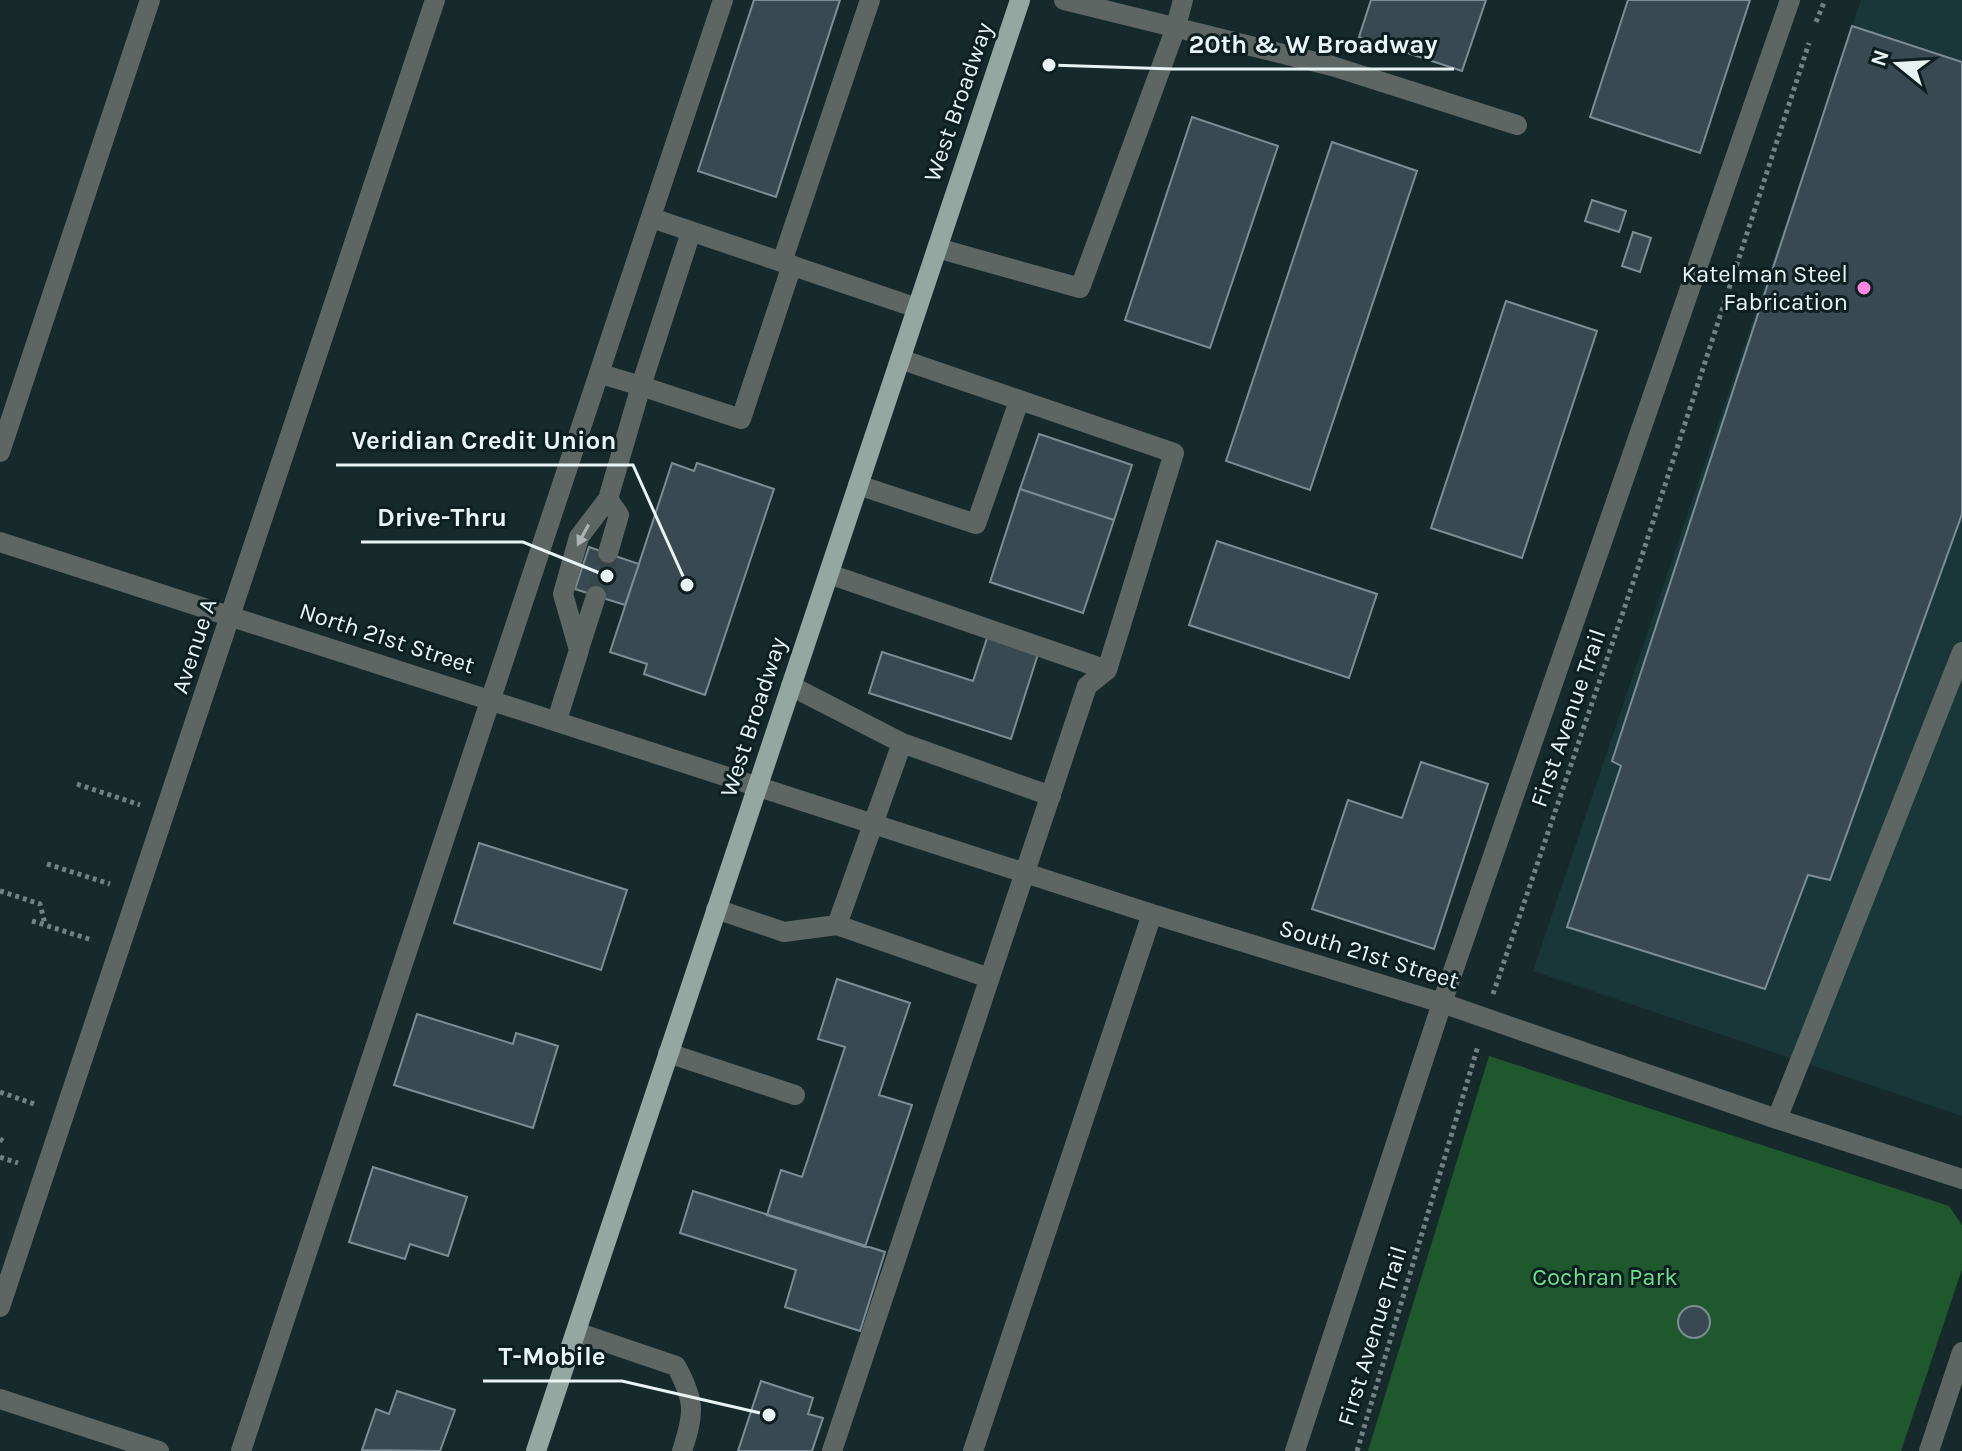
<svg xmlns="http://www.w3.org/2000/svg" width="1962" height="1451" viewBox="0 0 1962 1451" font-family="Karla,sans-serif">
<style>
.built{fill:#193638}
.green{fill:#20582e}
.building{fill:#394951;stroke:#7c8d96;stroke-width:2}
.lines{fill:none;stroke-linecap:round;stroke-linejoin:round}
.minor-tunnel{stroke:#364749;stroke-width:20;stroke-dasharray:20 10;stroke-linecap:butt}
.path{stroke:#728183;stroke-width:5;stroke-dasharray:4 4;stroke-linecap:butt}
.minor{stroke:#5e6663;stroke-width:20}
.major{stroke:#95a7a1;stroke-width:20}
.oneway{fill:#aab4b3}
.poi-dot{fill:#fe86e1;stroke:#0d1f21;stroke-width:3}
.labels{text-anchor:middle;stroke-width:6;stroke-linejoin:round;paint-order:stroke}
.street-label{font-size:24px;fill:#e8f3f4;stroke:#0d1f21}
.poi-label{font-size:24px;fill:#e8f3f4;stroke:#0d1f21;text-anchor:end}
.park-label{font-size:24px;fill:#70de88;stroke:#0d1f21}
.leader{fill:none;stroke:#e8f3f4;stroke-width:3}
.callout-dot{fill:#e8f3f4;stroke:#0d1f21;stroke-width:3}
.callout-label{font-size:26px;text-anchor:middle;font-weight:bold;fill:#e8f3f4;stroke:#0d1f21;stroke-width:6;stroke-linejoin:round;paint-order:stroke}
</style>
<rect width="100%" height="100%" fill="#16292b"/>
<path class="built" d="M1861,0H1962V1116L1533,971Z"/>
<path class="green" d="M1489,1056L1949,1206L1962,1225V1269L1901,1451H1368Z"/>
<path class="building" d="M754,0H840L776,197L698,171Z
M1371,0H1486L1462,71L1359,37Z
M1628,0H1750L1700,153L1590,117Z
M1852,26L1962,62V514L1830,880L1808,875L1765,989L1567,927L1621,766L1612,761Z
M1192,117L1278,146L1210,348L1125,320Z
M1332,142L1417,171L1310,490L1226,461Z
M1592,200L1626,211L1619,232L1585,221Z
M1633,232L1651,238L1640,272L1622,266Z
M1506,301L1597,331L1522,558L1431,528Z
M1039,434L1132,465L1114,520L1020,489Z
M672,463L694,471L697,463L774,489L705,695L644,674L647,664L610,652Z
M1020,489L1114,520L1083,613L990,582Z
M1217,541L1377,594L1349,678L1189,625Z
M589,547L639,564L625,605L575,589Z
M988,635L1039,651L1011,739L869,693L882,652L973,681Z
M1421,762L1488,784L1434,949L1312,909L1348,800L1402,818Z
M479,843L627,890L601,970L454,923Z
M837,979L910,1003L879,1095L912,1105L865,1247L767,1215L781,1170L802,1177L845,1047L818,1039Z
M417,1014L513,1044L516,1033L558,1046L533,1128L394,1085Z
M373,1167L467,1197L448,1256L410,1244L405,1259L349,1242Z
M693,1191L885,1252L860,1331L785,1307L796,1270L680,1233Z
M1678 1322a16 16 0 1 1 32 0a16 16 0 1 1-32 0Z
M761,1381L813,1398L808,1414L823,1418L812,1451H738Z
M397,1391L455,1410L440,1451L362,1450L376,1409L389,1414Z"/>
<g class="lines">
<path class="minor-tunnel" d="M596,596L608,553"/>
<path class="path" d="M1816,22L1825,0
M77,784L140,805
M47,864L110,884
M0,891L40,904L45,924
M32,921L92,940
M1493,994L1636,574L1809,43
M0,1092L37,1105
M0,1139L3,1141
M0,1157L18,1163
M1357,1451L1478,1046"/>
<path class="minor" d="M1064,0L1332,66L1517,125
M652,218L917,308
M691,232L641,386L741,419L792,265
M937,248L1080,288L1175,30L1183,0
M782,262L870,0
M0,452L150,0
M858,485L976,524L1019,401
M608,499L619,515L608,553
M0,542L1152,914L1442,1003L1777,1119L1962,1179
M829,574L1107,670
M579,649L596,596
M791,686L902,743
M557,720L579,650L563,594L579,537L608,499L641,386L601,374
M716,909L784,932L837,925
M989,978L837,925L902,743L1051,796
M668,1053L795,1095
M1777,1119L1962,652
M0,1307L435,0
M576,1332L676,1366C696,1402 694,1414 682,1451
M0,1399L159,1451
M241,1451L723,0
M832,1451L1087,686L1107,670L1174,453L900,359
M973,1451L1152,914
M1295,1451L1442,1003L1790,0
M1929,1451L1962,1352"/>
<path class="major" d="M536,1451L1020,0"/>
</g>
<defs><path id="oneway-solid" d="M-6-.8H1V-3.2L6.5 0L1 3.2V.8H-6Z" transform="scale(2)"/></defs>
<use class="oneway" href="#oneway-solid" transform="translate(583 535) rotate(118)"/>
<circle class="poi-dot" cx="1864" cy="288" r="8"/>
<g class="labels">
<g class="street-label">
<text transform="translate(958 102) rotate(-71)" y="8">West Broadway</text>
<text transform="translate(387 638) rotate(18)" y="8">North 21st Street</text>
<text transform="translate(194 646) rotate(-72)" y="8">Avenue A</text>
<text transform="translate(753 717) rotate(-72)" y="8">West Broadway</text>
<text transform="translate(1568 718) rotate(-71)" y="8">First Avenue Trail</text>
<text transform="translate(1369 954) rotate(17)" y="8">South 21st Street</text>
<text transform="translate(1372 1336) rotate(-73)" y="8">First Avenue Trail</text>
</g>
<g class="poi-label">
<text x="1848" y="282">Katelman Steel<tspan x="1848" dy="28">Fabrication</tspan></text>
</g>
<g class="park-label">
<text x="1605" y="1285">Cochran Park</text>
</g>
</g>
<path class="leader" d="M1049 65L1173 69H1454M687 585L633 465H336M607 576L523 542H361M769 1415L622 1381H483"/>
<g class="callout-dot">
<circle cx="1049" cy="65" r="8"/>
<circle cx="687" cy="585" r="8"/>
<circle cx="607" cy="576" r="8"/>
<circle cx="769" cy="1415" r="8"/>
</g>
<g class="callout-label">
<text x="1313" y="53">20th &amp; W Broadway</text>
<text x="484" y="449">Veridian Credit Union</text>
<text x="442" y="526">Drive-Thru</text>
<text x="552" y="1365">T-Mobile</text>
</g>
<g transform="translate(1898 64) rotate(288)" stroke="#0d1f21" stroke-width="6" paint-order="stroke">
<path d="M0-6L14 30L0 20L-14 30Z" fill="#e8f3f4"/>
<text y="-12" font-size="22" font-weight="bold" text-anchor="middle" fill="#e8f3f4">N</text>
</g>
</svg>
